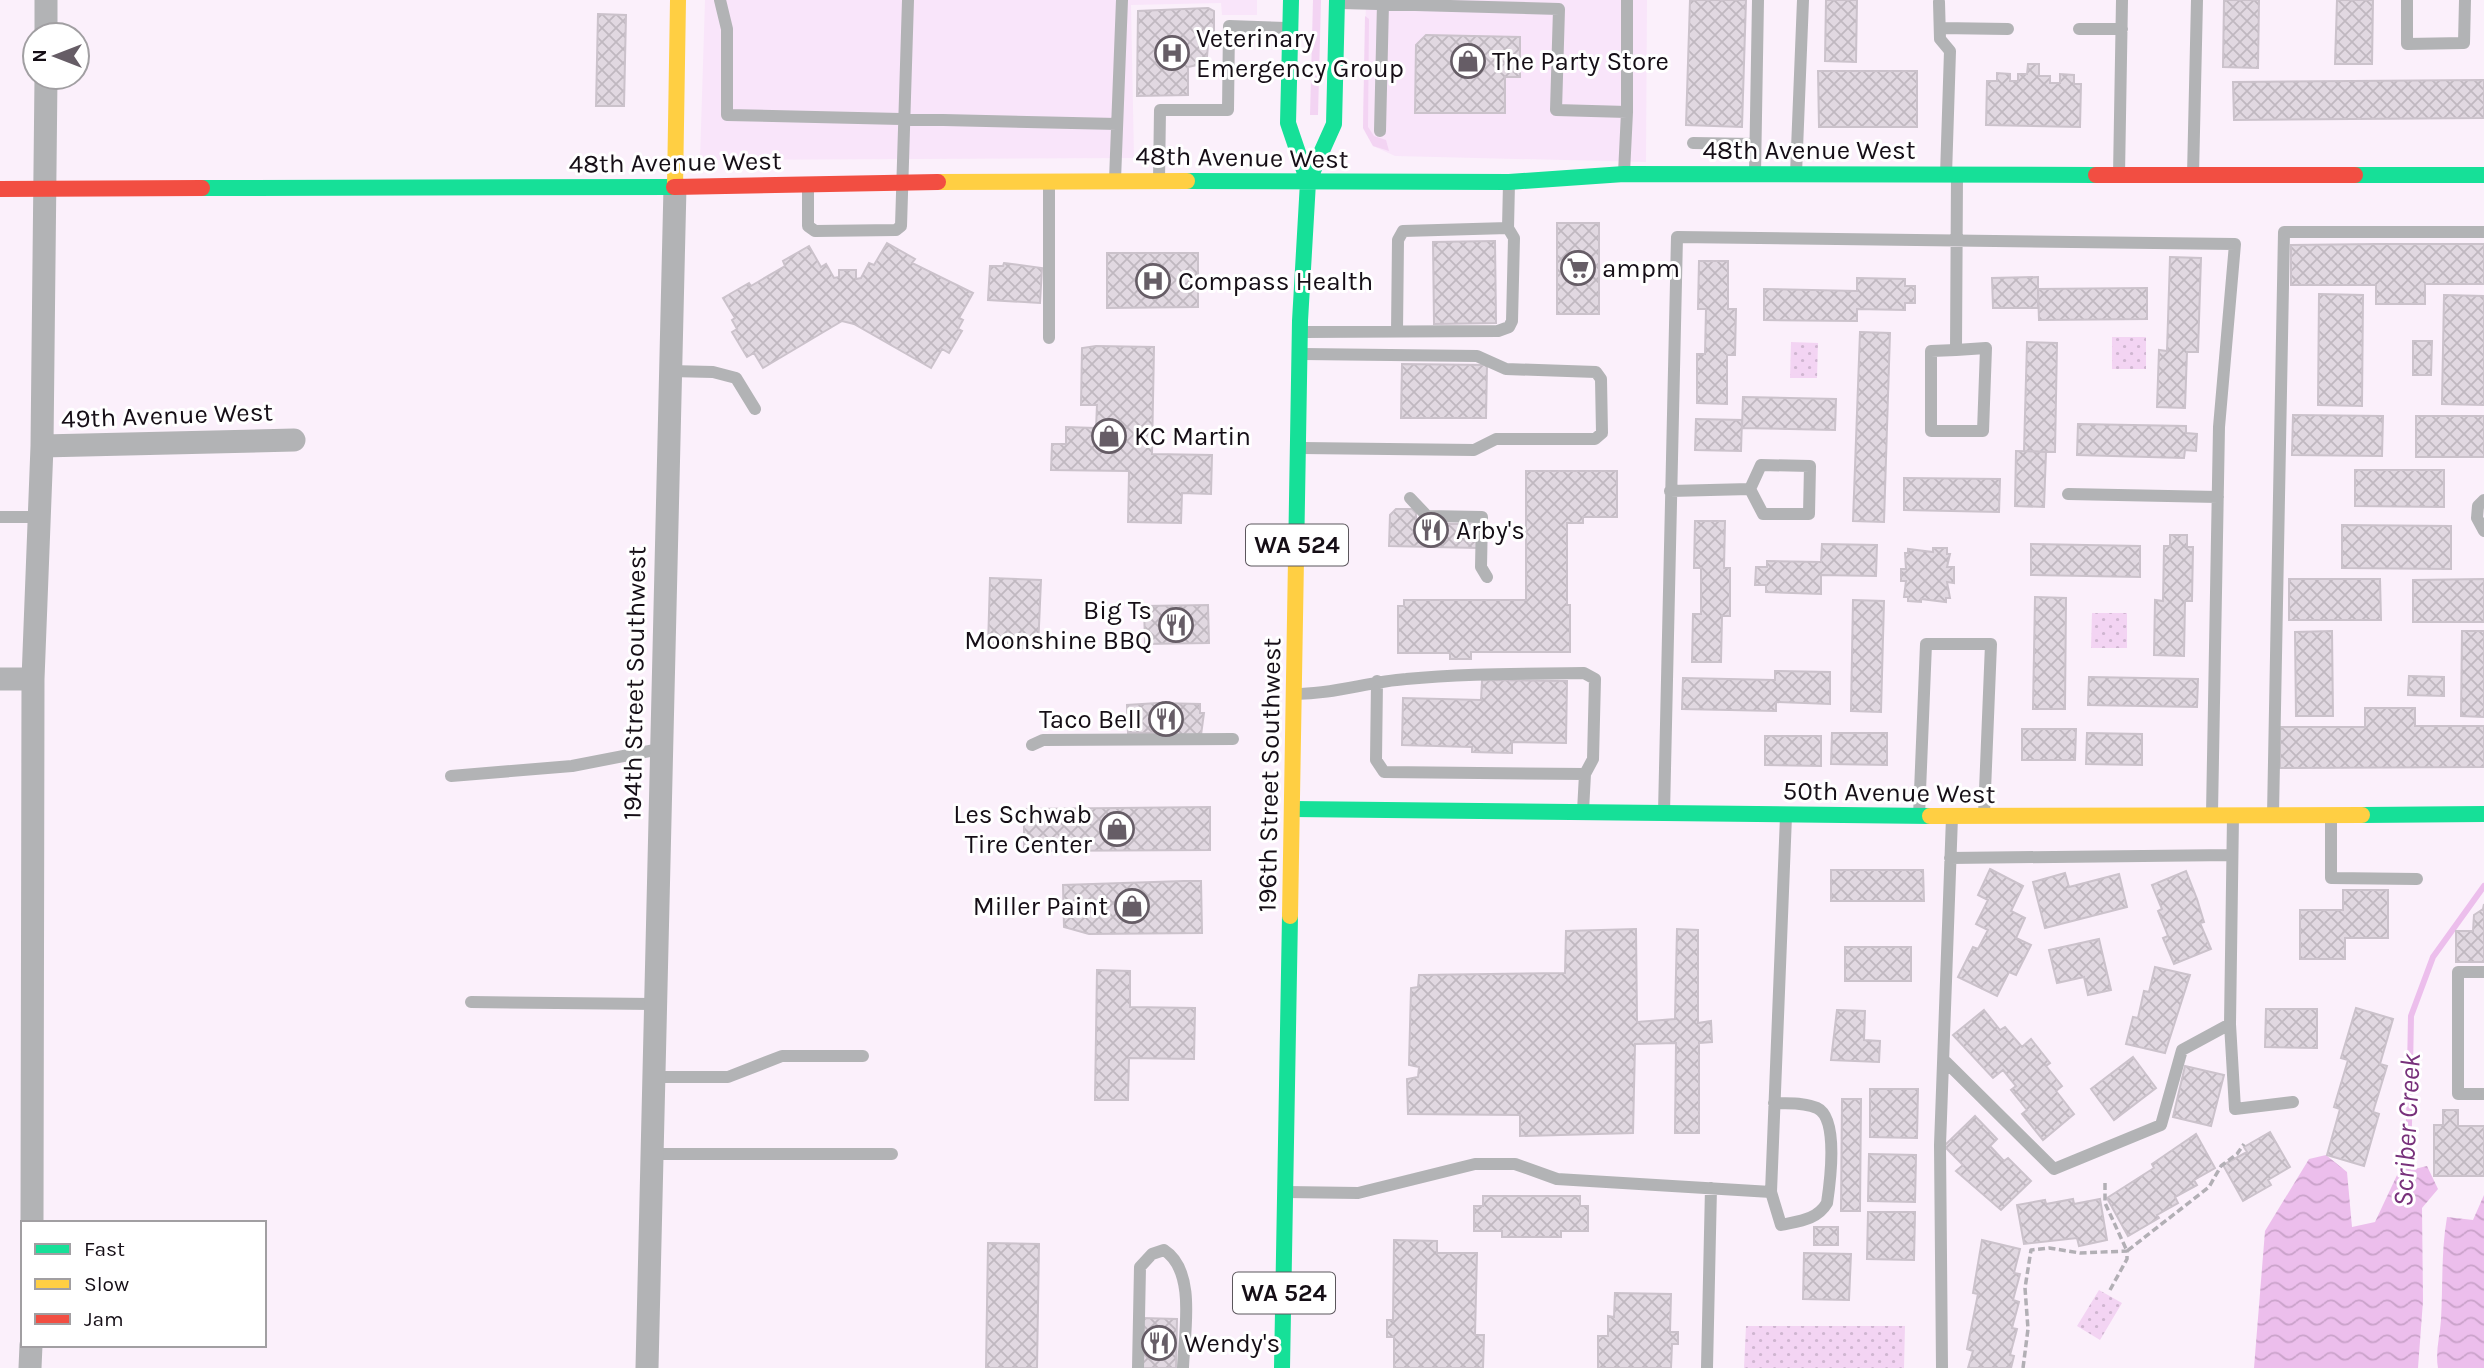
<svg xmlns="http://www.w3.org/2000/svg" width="2484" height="1368" viewBox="0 0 2484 1368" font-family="Karla,sans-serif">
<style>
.built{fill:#f9e5fa}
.grass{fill:#f3d4f3}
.park{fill:url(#park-dots)}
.water{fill:url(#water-waves)}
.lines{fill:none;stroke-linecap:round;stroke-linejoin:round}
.stream{stroke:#ecbeec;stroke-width:6}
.building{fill:url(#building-cross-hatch);stroke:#cbc2cb;stroke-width:2}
.path{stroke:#b2afb5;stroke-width:3.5;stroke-dasharray:7 3.5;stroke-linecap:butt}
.lane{stroke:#b2b3b5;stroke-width:12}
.street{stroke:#b2b3b5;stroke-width:23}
.fast{stroke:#16e098;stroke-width:16}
.slow{stroke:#ffcf43;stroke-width:16}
.jam{stroke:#f24e42;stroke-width:16}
.labels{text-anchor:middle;stroke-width:6;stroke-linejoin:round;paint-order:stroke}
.shield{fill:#fff;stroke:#5b565c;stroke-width:2}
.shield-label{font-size:24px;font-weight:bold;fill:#150e16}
.poi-label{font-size:26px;fill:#150e16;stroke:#fff;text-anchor:start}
.street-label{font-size:26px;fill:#150e16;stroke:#fff}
.water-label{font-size:28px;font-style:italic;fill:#78317b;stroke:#fff}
</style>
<defs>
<pattern id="park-dots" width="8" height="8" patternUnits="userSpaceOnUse" patternTransform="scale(1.75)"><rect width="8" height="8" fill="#f3d4f3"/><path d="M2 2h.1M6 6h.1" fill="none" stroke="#cfb5d0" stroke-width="1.8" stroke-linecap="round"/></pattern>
<pattern id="water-waves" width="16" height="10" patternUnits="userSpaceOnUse" patternTransform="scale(1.75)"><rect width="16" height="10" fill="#ecbeec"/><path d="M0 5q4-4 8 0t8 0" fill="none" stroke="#caa2ca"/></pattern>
<pattern id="building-cross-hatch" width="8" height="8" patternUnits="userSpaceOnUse" patternTransform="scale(1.75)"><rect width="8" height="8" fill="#e1d8e1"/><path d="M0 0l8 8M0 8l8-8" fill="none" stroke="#c0b8c0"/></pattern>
</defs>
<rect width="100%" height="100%" fill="#fbf0fb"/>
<path class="built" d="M705,0H1257V15H1222L1221,3L1131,5L1134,158L700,160Z
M1366,0H1647L1646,162L1395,156L1373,146L1363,128Z"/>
<path class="grass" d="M1313,0H1321L1318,115H1310Z
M1365,16L1369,19L1368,127L1374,136L1386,140L1389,151L1373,146L1363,128Z"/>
<path class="park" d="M2112,337H2146V369H2112Z
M1791,342L1818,343L1817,378H1790Z
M2092,613H2127V648H2091Z
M2099,1290L2122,1303L2100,1340L2077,1326Z
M1746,1326H1905L1904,1368H1744Z"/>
<path class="water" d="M2326,1155L2347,1172L2352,1227L2375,1222L2398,1173L2427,1166L2438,1189L2422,1208L2423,1301L2418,1368H2254L2265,1231L2309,1159Z
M2484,1195V1368H2438C2435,1352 2440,1336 2441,1320C2443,1284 2441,1252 2447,1217L2473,1220Z"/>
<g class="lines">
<path class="stream" d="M2408,1177L2411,1016L2433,957L2484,886"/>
</g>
<path class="building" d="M1690,0H1746L1742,127L1686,125Z
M1826,0H1857L1856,62L1825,61Z
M2224,0H2259L2258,68L2223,67Z
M2337,0H2373L2372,64H2335Z
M1208,8L1214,11V32L1209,33L1207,57L1197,65L1188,67V95L1137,96L1138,11Z
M598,14L626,15L624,106H596Z
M1426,35L1520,37V77H1505V113H1415L1416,45Z
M2028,64H2039V76H2050V83H2060V74L2074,75V84H2081L2080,127L1986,125L1987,81H1997V73L2010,74V81H2018V74H2027Z
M1818,71H1917V127H1819Z
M2484,80V118L2234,120L2233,82Z
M1557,223H1599V314H1557Z
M1495,241L1496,323L1434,324L1433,242Z
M887,243L915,259L912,263L973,293L959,318L963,320L958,329L962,331L949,353L942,349L931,368L854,324L842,321L763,368L754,353L747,357L732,332L737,329L732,320L735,318L723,298L749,283L751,286L785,266L783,261L809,246L821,267L826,264L834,278L839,277V270H856V279L861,278L869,263L874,265Z
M2376,244H2484V284H2425V304H2376V285H2291V245Z
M1107,253H1198V307L1107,308Z
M2170,257L2201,258L2198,352H2187L2185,408L2157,407L2159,350L2167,351Z
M1699,261H1728V309H1736L1735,355H1727V404L1697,403V354H1705L1706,309H1698Z
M1004,263L1042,268L1040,303L988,300L990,266H1003Z
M2038,277V308H1993L1992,278Z
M1857,278L1905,279V286H1915V303H1905V310L1857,309V321L1764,320V289L1857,291Z
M2147,288V319L2039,320L2038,289Z
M2319,294L2363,295L2362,406L2318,405Z
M2444,295L2484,296V405L2442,404Z
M1860,332L1890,333L1884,522L1853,521Z
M2413,341H2432L2431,375H2413Z
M2027,342L2057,343L2055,452L2024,451Z
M1096,346L1154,347L1152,454L1212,455L1211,494L1182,493L1181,523L1128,522L1129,471L1051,470L1052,444H1066V427L1096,428L1097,405H1081L1082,348Z
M1402,364L1487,365L1486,418H1401Z
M1743,397L1836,399L1835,430L1742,428Z
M2293,415L2383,416L2382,456L2292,455Z
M2416,416H2484V457H2416Z
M1696,419L1742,420L1741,451L1695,450Z
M2078,424L2186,426V433L2197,434L2196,451L2185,450L2184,458L2077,455Z
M2016,451L2046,452L2044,507L2015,506Z
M2355,470H2444V507L2355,506Z
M1526,471H1617V517H1583V523H1567V605H1570V652H1471V659H1450V653H1398V606H1404V600H1526Z
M1904,478L2000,479L1999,512L1904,510Z
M1396,509H1412L1416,513V523L1426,524V519H1443V524H1473V535H1478V548L1389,546L1390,515Z
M1695,521H1725L1724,568H1730V616H1722L1721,662H1692L1693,614H1701V568H1694Z
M2342,525L2451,526V569L2342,568Z
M2170,535H2187V547H2193L2192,601H2185L2184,656L2154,655L2155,600L2163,601L2164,546H2170Z
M1822,544L1877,545L1876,576L1821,575V594L1766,592V585H1755L1756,567H1767V561L1821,562Z
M2031,544L2140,546V577L2031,575Z
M1933,548H1947V554H1950L1947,567H1954V583L1947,582L1950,598H1946V602L1921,599V602L1908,601V597H1904L1906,581H1901V569H1906L1905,553H1908V549L1933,552Z
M990,578L1041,580L1038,649L988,647Z
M2289,579H2380L2381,620H2289Z
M2484,579V622H2413V580Z
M2035,597L2066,598L2065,709H2033Z
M1853,600L1884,601L1881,712L1851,711Z
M1208,605L1209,643L1145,644L1144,606Z
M2332,631L2333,716H2296L2295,632Z
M2462,631H2484V717L2461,716Z
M1775,671L1830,672V704L1776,702V711L1682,709L1683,678L1775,680Z
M2409,676L2444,677V696L2408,695Z
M2089,677L2198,679L2197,707L2088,705Z
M1482,680L1567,681L1566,743L1512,742V753L1472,752V747L1402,745L1403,698L1481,700Z
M1158,703L1200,704V713H1204L1201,735L1160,737V733H1128L1127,705Z
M2365,708H2415V726H2484V767L2280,768V727H2365Z
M2022,729H2076L2075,760H2022Z
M1832,733H1887V765L1831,764Z
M2087,733L2142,734V765L2086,764Z
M1765,736H1821V766L1765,765Z
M1210,807V850L1024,851V809Z
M1990,869L2023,886L2011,911L2025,918L2016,938L2031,945L2016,975L2009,972L1997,996L1958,977L1973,947L1978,949L1988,930L1976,924L1988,900L1978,895Z
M1831,870H1923L1924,901H1831Z
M2186,871L2197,899L2204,922L2200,923L2211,949L2174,964L2163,938L2168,936L2158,911L2162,909L2152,885Z
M2065,873L2069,887L2119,874L2127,907L2045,928L2033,882Z
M1184,881H1201L1202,933L1089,934L1064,927L1063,885Z
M2343,890H2388V938H2345V959H2300V910H2343Z
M2484,904V962H2456V931H2473L2474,915L2483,909Z
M1636,929L1637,1022L1675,1019L1677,929L1698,930V1023L1711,1021L1712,1042L1699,1043V1133H1675L1676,1043L1635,1044L1633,1133L1520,1136V1115L1408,1114L1407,1079L1418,1077L1419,1067L1409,1065L1411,988L1418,987L1419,975L1565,973L1566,931Z
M2099,939L2111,990L2088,995L2084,977L2057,983L2049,950Z
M1845,947H1911V981H1845Z
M2155,967L2190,975L2165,1053L2126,1044L2133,1017L2138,1018L2144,991L2149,992Z
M1097,970L1130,971V1007L1195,1008L1194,1059L1129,1058L1128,1100H1095Z
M2356,1008L2393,1019L2380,1064L2387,1066L2373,1112L2379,1114L2364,1166L2327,1155L2340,1109L2334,1107L2348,1060L2341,1058Z
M2266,1009H2317V1048L2265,1047Z
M1837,1010L1865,1011L1864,1040L1880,1041L1879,1062L1831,1060Z
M1984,1010L2000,1030L2005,1027L2022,1047L2031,1039L2050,1063L2046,1066L2062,1086L2056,1091L2074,1114L2043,1140L2022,1114L2027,1110L2011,1090L2016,1086L2003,1070L1993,1078L1953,1035Z
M2133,1057L2156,1088L2114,1120L2091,1089Z
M2185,1066L2224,1075L2211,1126L2173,1117Z
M1870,1089H1918L1917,1138L1870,1137Z
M1842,1099H1861L1860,1211H1841Z
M2443,1110H2458V1126H2484V1176H2434V1125H2443Z
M1975,1116L1997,1139L1990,1146L2004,1161L2008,1158L2031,1181L2001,1210L1956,1171L1963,1165L1944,1146Z
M2270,1132L2290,1167L2268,1180L2271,1185L2243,1201L2223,1165L2247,1152L2244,1147Z
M2196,1134L2215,1168L2194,1180L2197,1185L2175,1197L2178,1203L2157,1215L2159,1218L2128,1236L2107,1198L2154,1168L2152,1164Z
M1869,1154L1916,1155L1915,1202L1868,1201Z
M1483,1196H1580V1206H1588V1231H1561V1237H1502V1231H1474V1206H1483Z
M2073,1199L2074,1204L2100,1199L2107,1240L2079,1246L2077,1238L2024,1244L2017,1205L2045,1200L2046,1204Z
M1868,1212H1915L1914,1260L1867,1259Z
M1814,1227H1838V1245H1814Z
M1394,1240L1437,1241V1253H1477L1475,1335H1484L1483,1368H1394V1337H1387V1320H1393Z
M1982,1240L2020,1249L2014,1273L2020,1274L2013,1300L2019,1302L2012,1328L2017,1329L2010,1355L2014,1356L2011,1368H1968L1973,1351L1967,1349L1978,1294L1973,1293Z
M988,1243L1039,1244L1037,1368H986Z
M1804,1253L1851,1254L1849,1300L1803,1299Z
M1615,1293L1671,1294L1670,1332H1678V1344H1672L1671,1368H1598V1336H1608V1316L1614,1317Z
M1142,1318L1177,1319L1176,1368H1141Z"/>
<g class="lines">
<path class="path" d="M2105,1183V1203L2127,1251L2209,1187L2221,1166L2237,1154L2244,1144
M2023,1368L2028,1329L2025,1288L2031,1250L2049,1248L2080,1253L2127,1251V1259L2110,1290"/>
<path class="lane" d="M720,0L727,29V115L1117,124
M2407,0V44L2464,43L2465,0
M1939,2L1940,39L1950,51L1946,175
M1341,3L1559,9L1556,110L1627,112L1624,173
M1940,28L2008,29
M2079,29H2122
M1627,112V0
M1380,131L1383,3
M1693,143L1755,144
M1755,174L1758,0
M1796,174L1803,0
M2119,175L2122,0
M2193,175L2197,0
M1049,180V338
M1115,180L1122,0
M1159,180L1160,110H1228L1229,26L1286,28
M808,184V226L815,231L896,230L901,226L908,0
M1508,228L1509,183
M1304,332L1498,331L1509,327L1512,321L1514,238L1508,228L1403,231L1398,240L1397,332
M1956,350L1986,348L1983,431H1931V351L1956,350L1957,175
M670,371L713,372L736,378L755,409
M1302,448L1474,450L1496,439H1595L1602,433L1601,379L1596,372L1506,369L1477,356L1303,354
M1670,491L1750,489L1761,465L1810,466L1809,514H1763L1750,489
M2068,494L2218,497
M1410,498L1427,516L1482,517L1481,567L1487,577
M2484,500L2478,506L2477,518L2484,531
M0,517H39
M1377,681L1376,760L1384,772L1585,774
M1295,694C1334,694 1367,682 1406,679C1465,673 1525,674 1584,673L1595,679L1593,759L1585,774L1583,811
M1032,745L1043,740L1233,739
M451,776L572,766L660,749
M1664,813L1677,237L2235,244L2219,427L2212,813
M2273,815L2284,232H2484
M2331,815V878L2417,879
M1919,816L1926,644H1991L1984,815
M1950,858L2232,855
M2484,972H2458V1094H2484
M471,1002L654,1004
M2230,1024L2235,1109L2293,1102
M1946,1062L2054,1169L2161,1125L2182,1050L2230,1024L2233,816
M653,1077H728L782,1056H863
M1774,1103C1787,1104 1804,1102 1817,1108C1839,1118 1830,1183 1827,1203C1817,1220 1799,1221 1781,1225L1771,1192L1786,816
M651,1154H892
M1286,1192L1358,1193L1475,1164H1515L1557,1179L1771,1192
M1138,1368L1140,1267L1152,1254L1164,1250C1197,1271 1184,1334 1183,1368
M1707,1368L1711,1188
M1942,1368L1940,1145L1952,817"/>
<path class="street" d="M46,35V0
M42,446L294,440
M0,679H33
M32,1223L33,679L42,446L46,77
M30,1368L31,1345
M647,1368L675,187"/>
<path class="fast" d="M1291,0L1288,123L1308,182
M2355,175H2484
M1187,181L1509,182L1624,174L2096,175
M202,188L674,187
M1296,559L1300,321L1308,182L1334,124L1337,0
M1293,809L1930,816
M2362,815L2484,814
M1282,1368L1290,916"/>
<path class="slow" d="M938,182L1187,181
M675,187L678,0
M1930,816L2362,815
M1290,916L1296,559"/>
<path class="jam" d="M2096,175H2355
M674,187L938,182
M0,189L202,188"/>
</g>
<defs>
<g id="hospital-ring" transform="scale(1.75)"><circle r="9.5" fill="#fff" stroke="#665d66" stroke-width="1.5"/><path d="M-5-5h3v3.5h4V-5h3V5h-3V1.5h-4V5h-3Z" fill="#665d66"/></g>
<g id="shop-ring" transform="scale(1.75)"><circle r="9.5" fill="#fff" stroke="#665d66" stroke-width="1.5"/><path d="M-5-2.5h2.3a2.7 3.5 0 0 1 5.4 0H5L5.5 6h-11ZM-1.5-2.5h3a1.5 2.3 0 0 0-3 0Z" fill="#665d66"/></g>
<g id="supermarket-ring" transform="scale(1.75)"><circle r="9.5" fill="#fff" stroke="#665d66" stroke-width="1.5"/><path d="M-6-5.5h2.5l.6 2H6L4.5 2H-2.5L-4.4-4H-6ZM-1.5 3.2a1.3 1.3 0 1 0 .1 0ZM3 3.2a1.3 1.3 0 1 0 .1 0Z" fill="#665d66"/></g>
<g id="restaurant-ring" transform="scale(1.75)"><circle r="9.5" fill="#fff" stroke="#665d66" stroke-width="1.5"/><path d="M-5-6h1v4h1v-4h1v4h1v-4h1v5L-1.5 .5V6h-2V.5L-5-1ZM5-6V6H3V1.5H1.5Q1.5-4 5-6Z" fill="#665d66"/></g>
</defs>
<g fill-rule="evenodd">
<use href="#hospital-ring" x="1172" y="53"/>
<use href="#shop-ring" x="1468" y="61"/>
<use href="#supermarket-ring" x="1578" y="268"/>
<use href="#hospital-ring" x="1153" y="281"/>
<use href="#shop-ring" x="1109" y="436"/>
<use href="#restaurant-ring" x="1431" y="530"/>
<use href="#restaurant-ring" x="1176" y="625"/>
<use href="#restaurant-ring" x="1166" y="719"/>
<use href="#shop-ring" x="1117" y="829"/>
<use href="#shop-ring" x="1132" y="906"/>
<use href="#restaurant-ring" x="1159" y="1343"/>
</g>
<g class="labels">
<g class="shield">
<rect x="1246" y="524.5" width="102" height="41" rx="5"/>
<rect x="1233" y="1272.5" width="102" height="41" rx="5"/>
</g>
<g class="shield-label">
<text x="1297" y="553">WA 524</text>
<text x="1284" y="1301">WA 524</text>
</g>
<g class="poi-label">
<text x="1196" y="47">Veterinary<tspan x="1196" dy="30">Emergency Group</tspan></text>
<text x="1492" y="70">The Party Store</text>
<text x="1602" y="277">ampm</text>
<text x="1178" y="290">Compass Health</text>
<text x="1134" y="445">KC Martin</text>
<text x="1456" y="539">Arby's</text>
<text x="1152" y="619" text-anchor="end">Big Ts<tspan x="1152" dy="30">Moonshine BBQ</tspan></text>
<text x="1142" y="728" text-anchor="end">Taco Bell</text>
<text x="1092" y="823" text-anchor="end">Les Schwab<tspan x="1092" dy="30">Tire Center</tspan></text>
<text x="1108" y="915" text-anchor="end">Miller Paint</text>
<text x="1184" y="1352">Wendy's</text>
</g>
<g class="street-label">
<text x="1809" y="159">48th Avenue West</text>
<text transform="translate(1242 157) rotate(1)" y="9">48th Avenue West</text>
<text transform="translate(675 162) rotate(-1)" y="9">48th Avenue West</text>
<text transform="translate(167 415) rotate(-2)" y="9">49th Avenue West</text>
<text transform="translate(634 683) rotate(-89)" y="9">194th Street Southwest</text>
<text transform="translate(1269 775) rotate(-89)" y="9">196th Street Southwest</text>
<text transform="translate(1889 792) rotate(1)" y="9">50th Avenue West</text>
</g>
<g class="water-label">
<text transform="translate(2406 1130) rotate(-87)" y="10">Scriber Creek</text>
</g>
</g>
<rect x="21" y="1221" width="245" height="126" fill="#ffffff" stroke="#a19fa2" stroke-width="2"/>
<rect x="35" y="1244" width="35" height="10" fill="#16e098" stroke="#a19fa2" stroke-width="2"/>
<text x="84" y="1256" font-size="21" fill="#150e16">Fast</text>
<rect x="35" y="1279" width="35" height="10" fill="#ffcf43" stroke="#a19fa2" stroke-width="2"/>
<text x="84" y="1291" font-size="21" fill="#150e16">Slow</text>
<rect x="35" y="1314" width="35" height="10" fill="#f24e42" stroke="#a19fa2" stroke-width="2"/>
<text x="84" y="1326" font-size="21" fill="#150e16">Jam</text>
<g transform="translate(56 56) rotate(270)"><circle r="33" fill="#ffffff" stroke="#a19fa2" stroke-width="2"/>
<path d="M0-5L12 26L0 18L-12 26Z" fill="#665d66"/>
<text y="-10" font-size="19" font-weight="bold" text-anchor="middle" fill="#150e16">N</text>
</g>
</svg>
